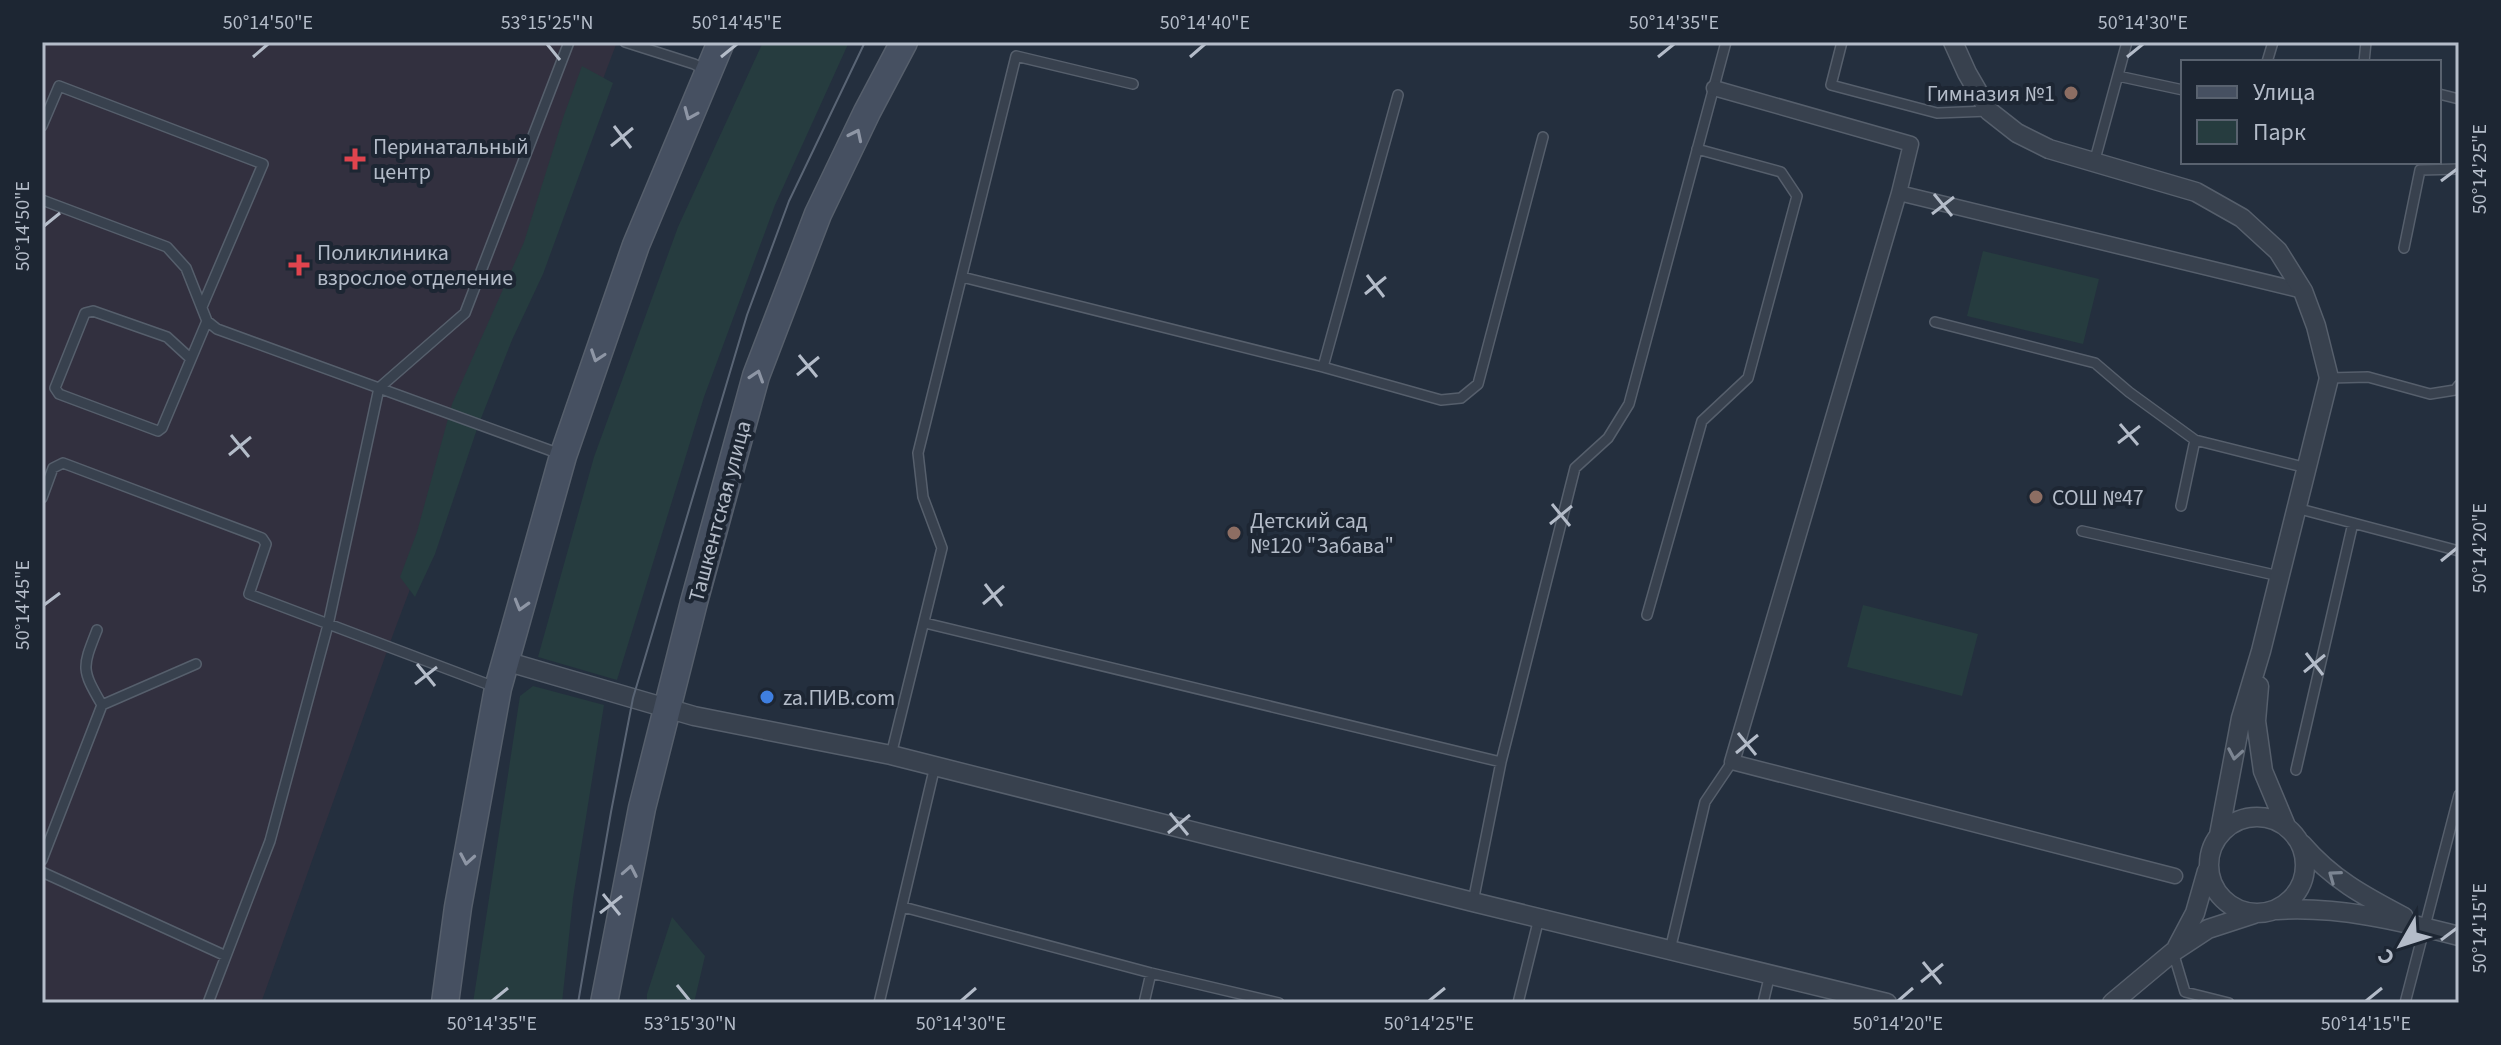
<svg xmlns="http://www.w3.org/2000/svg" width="2501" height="1045" viewBox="0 0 2501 1045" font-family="'Source Sans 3',sans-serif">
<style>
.medical{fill:#32303f}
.green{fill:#263c3f}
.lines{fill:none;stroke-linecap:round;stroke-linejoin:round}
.service-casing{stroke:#565f6c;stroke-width:12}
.pedestrian-casing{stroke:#565f6c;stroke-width:17}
.minor-casing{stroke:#565f6c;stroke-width:21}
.secondary-casing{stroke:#565f6c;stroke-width:29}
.service{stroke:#38414e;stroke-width:9}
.pedestrian{stroke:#38414e;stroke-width:14}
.minor{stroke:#38414e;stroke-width:18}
.secondary{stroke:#465061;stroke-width:26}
.tram{stroke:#5a6575;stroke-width:2}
.oneway{stroke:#8e96a5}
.oneway2{stroke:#7c8592}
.ticks{fill:none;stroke:#b4bcc9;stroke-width:3}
.education-dot{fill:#8d6e63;stroke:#1d2633;stroke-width:3}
.health-dot{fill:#e0444e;stroke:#1d2633;stroke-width:3}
.shop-dot{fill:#3f7fe0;stroke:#1d2633;stroke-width:3}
.labels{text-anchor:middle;stroke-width:8;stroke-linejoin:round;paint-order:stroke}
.poi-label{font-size:22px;fill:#b4bcc9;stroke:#1d2633;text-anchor:start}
.street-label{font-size:22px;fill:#b4bcc9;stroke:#1d2633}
.neatline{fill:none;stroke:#b4bcc9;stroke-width:3}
.ticks-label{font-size:20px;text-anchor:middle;fill:#b4bcc9}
</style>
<rect width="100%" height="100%" fill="#242f3e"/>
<path class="medical" d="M42,42H617L395,629L261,1003H42Z"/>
<path class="green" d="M763,42H849L775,205L704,397L617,680L538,657L594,457L678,227Z
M582,66L613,83L543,274L512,340L478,426L435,554L415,597L400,577L417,532L452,404L524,242L564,115Z
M1983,251L2099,279L2083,344L1967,316Z
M1863,605L1978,634L1962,696L1847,667Z
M533,686L604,705L573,898L562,1003H473L520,696Z
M672,917L705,956L694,1003H647V994Z"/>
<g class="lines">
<g class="service-casing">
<path id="service" d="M625,42L694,64L705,70
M1842,42L1831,85L1937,113L1989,111
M2267,62L2273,42
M2364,62L2366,42
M2118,76L2183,90
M2439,94L2459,99
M42,126L59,86L263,164L202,307
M2094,163L2127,42
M42,200L167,247L186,268L207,321L217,329L560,454
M2404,248L2420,170L2459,169
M962,277L1323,367L1441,400L1461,398L1478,384L1543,137
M1935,322L2095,363L2129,392L2195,440
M191,359L167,337L93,311L85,313L55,388L59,394L158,431L162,428L207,321
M1323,367L1398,95
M2329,378L2368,377L2430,394L2455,390L2459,385
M42,498L53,468L63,463L262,538L266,544L249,594L495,687
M2181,506L2195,440L2307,468
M2296,508L2459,551
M2082,531L2279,576
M1647,615L1702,421L1748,378L1797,196L1781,172L1697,149
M925,623L1501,762
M97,630C82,668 81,669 102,705
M891,755L942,548L923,497L918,453L1016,56L1133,84
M2296,770L2353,523
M42,860L102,705L196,664
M42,872L226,956
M1473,902L1501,762L1575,468L1608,438L1629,404L1726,42
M903,907L1151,973L1279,1003
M1670,950L1705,802L1732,762
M2173,952L2185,992L2229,1003
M208,1003L270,841L328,625L379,388L465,313L569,42
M879,1003L935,766
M1144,1003L1151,973
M1518,1003L1539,918
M1763,1003L1770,974
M2405,1003L2459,795"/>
</g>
<g class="pedestrian-casing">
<path id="pedestrian" d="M1714,88L1911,144L1899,193L1732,762L2175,876
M1899,193L2303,291"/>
</g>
<g class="minor-casing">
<path id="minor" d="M1953,42L1967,73L1989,111L2017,133L2049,149L2196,192L2242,218L2278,251L2303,291L2316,326L2329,378L2261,651L2241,718L2219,835
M505,661L694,716L891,755L1473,902L1887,1003
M2259,686L2256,721L2263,771L2286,826
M2209 865a48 48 0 1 1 96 0a48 48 0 1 1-96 0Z
M2302,844C2332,879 2364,896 2404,917
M2277,910C2338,906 2400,921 2459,936
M2177,947L2195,913L2207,871
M2112,1003L2173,952L2208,929L2254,914"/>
</g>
<g class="secondary-casing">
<path id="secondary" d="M445,1003L458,907L498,688L563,456L636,245L721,42
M604,1003L642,808L694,602L756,376L818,214L867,112L904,42"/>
</g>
<use href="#service" class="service"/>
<use href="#pedestrian" class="pedestrian"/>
<use href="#minor" class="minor"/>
<use href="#secondary" class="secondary"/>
<path class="tram" d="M578,1003L611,812L633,698L747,315L789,201L865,42"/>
</g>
<defs><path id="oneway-chevron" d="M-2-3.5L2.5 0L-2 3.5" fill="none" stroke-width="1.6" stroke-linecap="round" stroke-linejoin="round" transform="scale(2)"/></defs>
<g class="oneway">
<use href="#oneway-chevron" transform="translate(690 114) rotate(113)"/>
<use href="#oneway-chevron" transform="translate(856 135) rotate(-64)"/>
<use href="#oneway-chevron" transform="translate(597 356) rotate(109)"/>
<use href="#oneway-chevron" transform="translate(757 376) rotate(-72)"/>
<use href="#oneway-chevron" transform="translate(521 605) rotate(106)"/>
<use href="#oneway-chevron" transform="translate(467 859) rotate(100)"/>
<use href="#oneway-chevron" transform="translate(630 871) rotate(-79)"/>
</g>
<g class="oneway2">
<use href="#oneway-chevron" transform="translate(2235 754) rotate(100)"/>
<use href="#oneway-chevron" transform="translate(2334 876) rotate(-144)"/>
</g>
<path class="ticks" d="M547,44L560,60M253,57L268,44M721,57L737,44M1190,57L1205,44M1658,57L1674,44M2127,57L2143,44M614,126L631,148M611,146L633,128M2441,181L2457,169M1934,194L1952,216M1932,214L1954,197M44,226L60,213M1367,275L1384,297M1365,294L1386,277M799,355L817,377M797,375L819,357M2120,424L2138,445M231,435L249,457M2118,443L2140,426M229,455L251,437M1552,504L1570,526M1550,524L1572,506M2441,561L2457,548M985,584L1002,606M983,604L1004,586M44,605L60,593M2306,653L2323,675M417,664L435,686M2304,672L2325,655M415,684L437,667M1738,733L1756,755M1736,753L1758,735M1170,813L1188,835M1168,833L1190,815M603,894L620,915M600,913L622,896M2441,940L2457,928M1923,962L1941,984M1921,982L1943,964M677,985L690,1001M492,1001L508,988M961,1001L976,988M1429,1001L1445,988M1898,1001L1913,988M2366,1001L2382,988"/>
<g class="education-dot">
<circle cx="2071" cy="93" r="8"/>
<circle cx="2036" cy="497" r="8"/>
<circle cx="1234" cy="533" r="8"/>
</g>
<g class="health-dot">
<path d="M351 147h8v8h8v8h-8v8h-8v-8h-8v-8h8z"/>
<path d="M295 253h8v8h8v8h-8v8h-8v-8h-8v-8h8z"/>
</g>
<circle class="shop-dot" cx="767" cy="697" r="8"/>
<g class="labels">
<g class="poi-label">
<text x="2055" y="101" text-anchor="end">Гимназия №1</text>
<text x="373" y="154">Перинатальный<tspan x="373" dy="25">центр</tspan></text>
<text x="317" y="260">Поликлиника<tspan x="317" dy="25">взрослое отделение</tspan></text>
<text x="2052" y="505">СОШ №47</text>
<text x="1250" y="528">Детский сад<tspan x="1250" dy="25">№120 "Забава"</tspan></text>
<text x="783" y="705">za.ПИВ.com</text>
</g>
<g class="street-label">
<text transform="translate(719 511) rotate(-75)" y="8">Ташкентская улица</text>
</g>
</g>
<rect width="2501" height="1045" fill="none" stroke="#1d2633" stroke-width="88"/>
<rect x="2181" y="60" width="260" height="104" fill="#1d2633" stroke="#59626f" stroke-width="2"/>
<rect x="2197" y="86" width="40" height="12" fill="#465061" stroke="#59626f" stroke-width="2"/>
<text x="2253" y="100" font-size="24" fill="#b4bcc9">Улица</text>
<rect x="2197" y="120" width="40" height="24" fill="#263c3f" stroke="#59626f" stroke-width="2"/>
<text x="2253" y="140" font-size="24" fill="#b4bcc9">Парк</text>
<g transform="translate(2401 945) rotate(231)" stroke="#1d2633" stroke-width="6" paint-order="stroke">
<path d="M0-6L14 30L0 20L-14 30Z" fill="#b4bcc9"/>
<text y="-12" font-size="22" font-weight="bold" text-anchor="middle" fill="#b4bcc9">С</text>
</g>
<rect x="44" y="44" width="2413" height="957" class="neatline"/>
<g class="ticks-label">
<text x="268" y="29">50°14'50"E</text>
<text x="547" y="29">53°15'25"N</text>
<text x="737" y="29">50°14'45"E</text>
<text x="1205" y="29">50°14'40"E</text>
<text x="1674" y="29">50°14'35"E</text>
<text x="2143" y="29">50°14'30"E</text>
<text transform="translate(2479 169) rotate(-90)" y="7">50°14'25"E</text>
<text transform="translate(22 226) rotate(-90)" y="7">50°14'50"E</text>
<text transform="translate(2479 548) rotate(-90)" y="7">50°14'20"E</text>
<text transform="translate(22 605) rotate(-90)" y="7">50°14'45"E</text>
<text transform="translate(2479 928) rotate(-90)" y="7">50°14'15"E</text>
<text x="492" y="1030">50°14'35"E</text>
<text x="690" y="1030">53°15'30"N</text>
<text x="961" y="1030">50°14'30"E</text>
<text x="1429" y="1030">50°14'25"E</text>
<text x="1898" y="1030">50°14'20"E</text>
<text x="2366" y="1030">50°14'15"E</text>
</g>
</svg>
